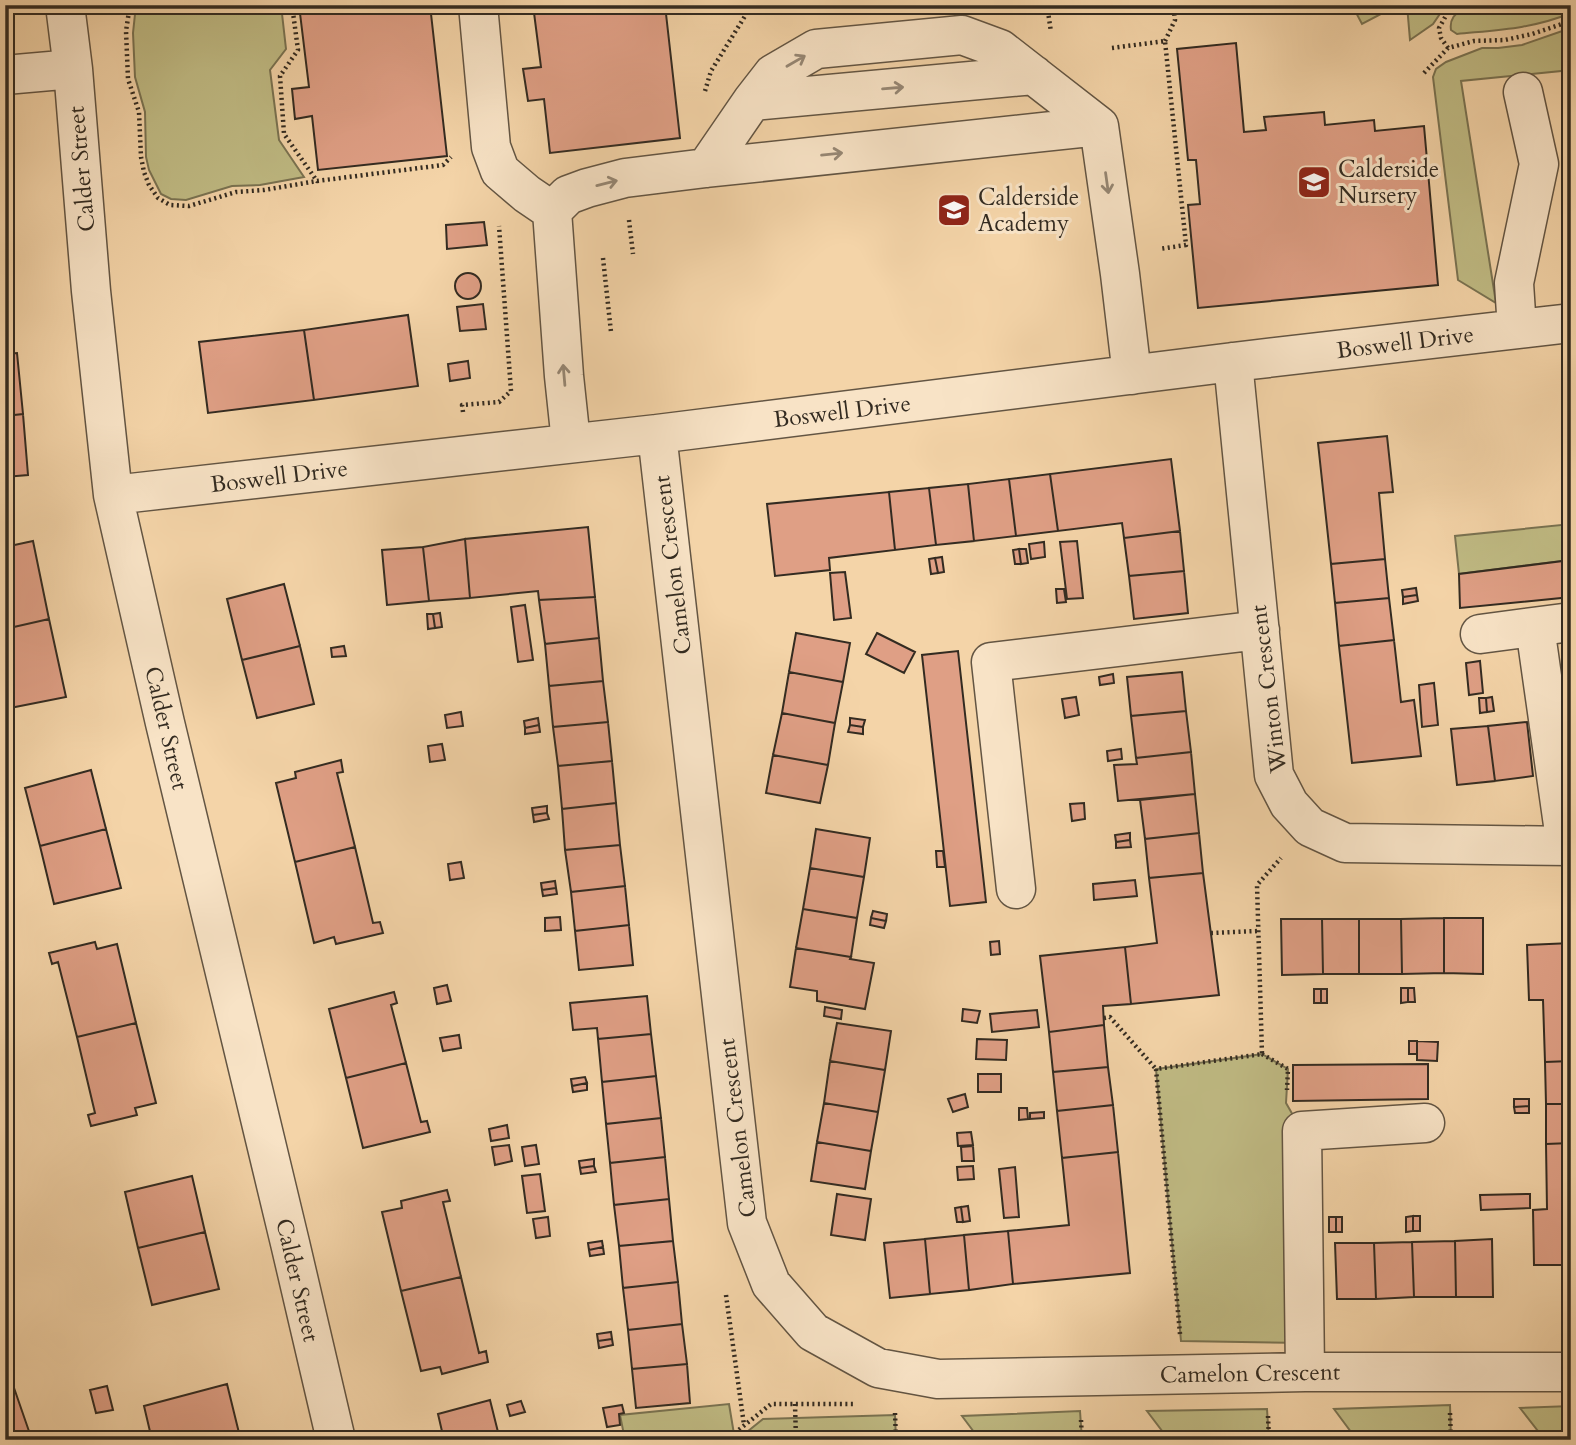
<svg xmlns="http://www.w3.org/2000/svg" width="1576" height="1445" viewBox="0 0 1576 1445" font-family="Cardo,serif">
<style>
.green{fill:#c0bb84;stroke:#7a7352;stroke-width:2}
.building{fill:#df9f85;stroke:#332b21;stroke-width:2}
.lines{fill:none;stroke-linecap:round;stroke-linejoin:round}
.minor-casing{stroke:#635543;stroke-width:41}
.path{stroke:#332b21;stroke-width:4.5;stroke-dasharray:2 3.5;stroke-linecap:butt}
.minor{stroke:#f8e3c6;stroke-width:38}
.oneway{stroke:#968774}
.labels{text-anchor:middle;stroke-width:6;stroke-linejoin:round;paint-order:stroke}
.street-label{font-size:23px;fill:#332b21;stroke:#f8e3c6}
.poi-label{font-size:23px;fill:#332b21;stroke:#f8e3c6;text-anchor:start}
</style>
<rect width="100%" height="100%" fill="#f4d4a8"/>
<filter id="stains"><feTurbulence type="fractalNoise" baseFrequency=".00286" numOctaves="4"/><feColorMatrix values="0 0 0 0 .2 0 0 0 0 .09 0 0 0 0 .02 0 0 0 .5 -.17"/></filter>
<radialGradient id="worn" r=".72"><stop offset=".6" stop-color="#630" stop-opacity="0"/><stop offset="1" stop-color="#630" stop-opacity=".3"/></radialGradient>
<path class="green" d="M136,5H281L286,49L270,70L279,140L304,177L260,185L232,186L186,200L171,199L161,194L149,170L146,157L145,112L135,77L133,33Z
M1352,5H1398L1362,24Z
M1407,5H1446L1433,24L1410,40Z
M1467,5H1571V13C1532,29 1497,30 1457,34L1451,30C1449,17 1457,13 1467,5Z
M1571,28V70L1461,81L1496,303L1458,280L1433,77L1436,69L1446,62L1482,48H1498L1522,45Z
M1571,524V560L1459,574L1455,536Z
M1262,1054L1288,1069L1286,1103L1302,1131L1305,1343L1181,1341L1156,1069Z
M729,1404L734,1434L726,1440H625L620,1415Z
M1450,1405L1451,1440H1357L1334,1409Z
M1571,1406V1440H1545L1520,1408Z
M1267,1409L1269,1440H1169L1147,1411Z
M1080,1411L1082,1440H980L962,1416Z
M895,1415L896,1440H737L763,1419Z"/>
<path class="building" d="M299,5H430L447,156L318,170L312,116L295,119L292,89L309,87Z
M533,5H665L680,138L550,153L544,99L528,101L523,69L541,67Z
M1236,43L1244,132L1266,130L1264,117L1324,112L1325,125L1374,120L1375,131L1424,126L1438,285L1198,308L1188,205L1200,204L1196,160H1188L1177,49Z
M484,222L487,245L447,249L446,225Z
M5,266L9,295L5,296Z
M455 286a13 13 0 1 1 26 0a13 13 0 1 1-26 0Z
M483,304L486,329L460,331L457,307Z
M408,315L418,386L314,400L304,330Z
M304,330L314,400L208,413L199,342Z
M17,353L23,414L5,416V354Z
M468,361L470,378L450,381L448,364Z
M23,414L28,475L5,477V416Z
M1387,436L1393,492L1379,493L1385,559L1331,564L1318,443Z
M1171,459L1180,531L1124,538L1122,523L1058,531L1050,474Z
M1050,474L1058,531L1016,536L1009,479Z
M1009,479L1016,536L974,541L968,484Z
M968,484L974,541L936,545L929,488Z
M929,488L936,545L895,550L889,492Z
M889,492L895,550L829,558L830,570L775,576L767,504Z
M588,527L595,597L539,600L538,591L470,598L465,539Z
M1180,531L1184,571L1129,576L1124,538Z
M465,539L470,598L429,601L423,547Z
M33,541L49,619L5,629V547Z
M1077,541L1083,598L1067,599L1060,542Z
M1044,542L1045,557L1031,559L1029,544Z
M423,547L429,601L387,605L382,550Z
M1019,549H1026L1028,563L1021,564Z
M1019,549L1021,564H1015L1013,550Z
M942,557L944,572L938,573L935,558Z
M935,558L938,573L931,574L929,559Z
M1385,559L1389,598L1335,603L1331,564Z
M1571,560V597L1460,608L1459,574Z
M1184,571L1188,613L1134,619L1129,576Z
M845,572L851,618L834,620L830,573Z
M284,584L300,646L242,660L227,599Z
M1416,588L1417,595L1403,597L1402,590Z
M1056,589H1064L1066,602L1057,603Z
M1417,595L1418,601L1403,604V597Z
M595,597L599,638L545,644L539,600Z
M1389,598L1394,640L1339,646L1335,603Z
M525,605L533,660L518,662L511,607Z
M440,613L442,627L435,628L433,614Z
M427,614H433L435,628L428,629Z
M49,619L66,697L5,709V629Z
M796,633L850,643L843,682L789,672Z
M877,633L915,652L904,673L866,654Z
M599,638L603,681L549,686L545,644Z
M1394,640L1401,702L1414,700L1421,756L1352,763L1339,646Z
M300,646L314,704L257,718L242,660Z
M344,646L346,656L332,657L331,648Z
M958,651L986,902L950,906L922,655Z
M1480,661L1483,693L1469,695L1466,663Z
M789,672L843,682L835,723L782,713Z
M1182,672L1186,711L1131,716L1127,677Z
M1113,674L1114,683L1100,685L1099,677Z
M603,681L608,722L553,727L549,686Z
M1434,683L1438,725L1422,727L1419,685Z
M1076,697L1079,715L1065,718L1062,699Z
M1492,697L1494,711L1487,712L1486,698Z
M1479,698H1486L1487,712L1480,713Z
M1186,711L1191,752L1136,758L1131,716Z
M461,712L463,726L447,728L445,715Z
M782,713L835,723L828,765L773,755Z
M538,718L539,725L525,728L524,721Z
M850,718L865,720L863,727L850,725Z
M608,722L612,761L558,766L553,727Z
M1527,722L1533,776L1495,781L1488,726Z
M539,725L540,732L525,734V728Z
M850,725L863,727V734L848,732Z
M1488,726L1495,781L1457,785L1451,729Z
M442,744L445,760L430,762L428,746Z
M1121,749L1122,759L1108,761L1107,751Z
M1191,752L1195,794L1118,801L1114,765L1137,764L1136,758Z
M773,755L828,765L820,803L766,793Z
M341,760L343,772L337,773L355,847L295,862L276,783L296,778L295,772Z
M612,761L616,803L562,809L558,766Z
M91,770L106,829L40,846L25,788Z
M1195,794L1199,833L1145,839L1140,800Z
M616,803L620,845L565,850L562,809Z
M1084,803L1085,819L1072,821L1070,804Z
M547,806V813L533,815L532,808Z
M547,813L549,819L534,822L533,815Z
M106,829L121,888L54,904L40,846Z
M816,829L870,838L864,877L810,868Z
M1130,833V840L1116,842L1115,835Z
M1199,833L1203,873L1149,878L1145,839Z
M1130,840L1131,847L1116,848V842Z
M620,845L625,886L571,892L565,850Z
M355,847L373,923L380,922L383,933L336,944L334,937L314,943L295,862Z
M936,851H943L945,867H937Z
M461,862L464,878L450,880L448,864Z
M810,868L864,877L857,918L803,909Z
M1203,873L1219,995L1131,1004L1125,947L1157,943L1149,878Z
M1135,880L1137,896L1094,900L1093,884Z
M555,881L556,888L542,890L541,883Z
M625,886L629,925L575,931L571,892Z
M556,888L557,894L543,896L542,890Z
M803,909L857,918L851,957L796,948Z
M873,911L887,914L886,921L871,918Z
M560,917L561,930L545,931V918Z
M871,918L886,921L884,928L870,925Z
M1444,918H1483V974L1444,973Z
M1444,918V973L1402,974L1401,919Z
M1281,919H1322L1323,974L1282,975Z
M1322,919H1359V974H1323Z
M1359,919H1401L1402,974H1359Z
M629,925L633,965L579,970L575,931Z
M999,941L1000,954L991,955L990,942Z
M95,942L97,949L117,944L136,1023L77,1037L58,962L52,964L49,953Z
M1571,943V1061L1545,1062L1543,1000H1529L1527,945Z
M1125,947L1131,1004L1103,1006L1104,1025L1049,1032L1040,956Z
M796,948L851,957L850,959L874,963L865,1009L817,1001V991L790,987Z
M447,985L451,1001L437,1004L434,988Z
M1401,988H1408V1002L1401,1003Z
M1408,988H1414L1415,1002H1408Z
M1314,989H1321V1003H1314Z
M1321,989H1327V1003H1321Z
M394,992L397,1003L391,1005L406,1063L346,1078L329,1009Z
M647,996L651,1034L598,1039L597,1028L573,1030L570,1003Z
M825,1007L842,1010L841,1019L824,1016Z
M963,1009L980,1011L977,1023L962,1021Z
M1037,1010L1039,1027L992,1032L990,1014Z
M136,1023L156,1103L135,1108L137,1115L91,1126L88,1115L95,1113L77,1037Z
M837,1023L891,1031L885,1070L830,1061Z
M1104,1025L1108,1067L1053,1072L1049,1032Z
M651,1034L656,1076L602,1082L598,1039Z
M459,1035L461,1048L443,1051L440,1038Z
M977,1039L1007,1040L1006,1060L976,1059Z
M1409,1041H1417V1054H1409Z
M1417,1041L1438,1042L1437,1061L1417,1060Z
M830,1061L885,1070L878,1112L824,1103Z
M1571,1061V1104H1546L1545,1062Z
M406,1063L421,1122L427,1121L430,1132L363,1148L346,1078Z
M1428,1064V1099L1293,1101V1065Z
M1108,1067L1113,1105L1057,1111L1053,1072Z
M978,1074H1001V1092H978Z
M656,1076L661,1118L606,1124L602,1082Z
M585,1077L587,1083L572,1086L571,1079Z
M587,1083V1090L573,1092L572,1086Z
M965,1094L968,1107L953,1112L948,1099Z
M1514,1099H1529V1106L1514,1107Z
M824,1103L878,1112L871,1151L817,1142Z
M1546,1104H1571V1143L1546,1144Z
M1113,1105L1118,1152L1062,1158L1057,1111Z
M1529,1106V1113H1515L1514,1107Z
M1019,1108H1027L1028,1119L1019,1120Z
M1044,1112V1118L1030,1119V1113Z
M661,1118L665,1157L610,1163L606,1124Z
M507,1125L509,1138L491,1141L489,1129Z
M971,1132L973,1145L958,1146L957,1133Z
M817,1142L871,1151L865,1189L811,1181Z
M1571,1143V1265H1534L1533,1210L1547,1209L1546,1144Z
M509,1145L512,1161L495,1165L492,1147Z
M536,1145L539,1164L525,1166L522,1147Z
M973,1146L974,1161H962L961,1147Z
M1118,1152L1130,1273L1013,1284L1008,1231L1069,1225L1062,1158Z
M665,1157L669,1199L614,1205L610,1163Z
M594,1159V1166L580,1168L579,1161Z
M594,1166L596,1172L581,1174L580,1168Z
M973,1166L974,1179L958,1180L957,1167Z
M1015,1167L1019,1217L1004,1218L999,1169Z
M540,1174L545,1211L527,1213L522,1176Z
M192,1176L205,1232L138,1248L125,1192Z
M447,1190L450,1201L443,1202L461,1277L401,1291L382,1212L402,1208L401,1201Z
M837,1194L871,1199L865,1240L831,1235Z
M1530,1194V1208L1481,1210L1480,1195Z
M669,1199L673,1241L619,1246L614,1205Z
M968,1206L970,1221L963,1222L961,1207Z
M961,1207L963,1222H957L955,1208Z
M1413,1216H1420V1231H1413Z
M1413,1216V1231L1406,1232V1217Z
M548,1217L550,1236L536,1238L533,1219Z
M1329,1217H1336V1232H1329Z
M1336,1217H1342V1232H1336Z
M1008,1231L1013,1284L969,1290L964,1235Z
M205,1232L219,1289L152,1305L138,1248Z
M964,1235L969,1290L930,1294L925,1239Z
M925,1239L930,1294L890,1298L884,1243Z
M1492,1239L1493,1297H1456L1455,1241Z
M602,1241L603,1247L589,1250L588,1243Z
M673,1241L678,1282L623,1288L619,1246Z
M1455,1241L1456,1297H1414L1412,1242Z
M1412,1242L1414,1297L1376,1299L1374,1243Z
M1335,1243H1374L1376,1299H1337Z
M603,1247L604,1254L590,1256L589,1250Z
M461,1277L479,1353L486,1351L488,1362L442,1374L440,1367L421,1371L401,1291Z
M678,1282L682,1324L628,1330L623,1288Z
M682,1324L687,1364L632,1369L628,1330Z
M611,1332L612,1339L598,1341L597,1334Z
M612,1339L613,1345L599,1348L598,1341Z
M687,1364L690,1403L636,1408L632,1369Z
M227,1384L240,1437L229,1440H152L144,1406Z
M13,1385L31,1437L22,1440H5V1387Z
M107,1386L113,1410L96,1413L90,1390Z
M490,1400L500,1440H444L438,1414Z
M521,1401L525,1412L510,1416L507,1405Z
M622,1405L624,1413L619,1414L620,1425L607,1427L603,1408Z"/>
<g class="lines">
<g class="minor-casing">
<path id="minor" d="M65,5L73,69L91,291L113,495L165,723L290,1243L336,1440
M478,5L491,147L500,171L527,194L552,211
M5,75L73,69
M752,101L1034,75
M706,168L752,101L773,74L816,49L962,35L1000,49L1099,126
M1517,329L1514,283L1539,164L1523,92
M1233,362L1274,775L1289,804L1310,827L1345,843L1571,846
M657,434L747,1223L771,1284L813,1332L878,1368L938,1379L1305,1372H1571
M571,442L564,376L552,211L568,195L587,188L625,178L706,168L1099,126L1120,274L1132,375
M113,495L657,434L1233,362L1571,323
M1535,627L1566,846
M1480,634L1571,622
M1016,889L991,662L1260,630
M1305,1372L1302,1131L1425,1123"/>
</g>
<path class="path" d="M130,5L126,31L128,79L139,112L141,157L144,172L149,185L158,198L170,205L189,206L236,192L264,190L317,181
M292,5L298,50L280,76L284,134L317,181L443,165L451,157
M1047,5L1051,32
M1165,41L1175,20L1173,5
M1112,48L1165,41L1186,245L1159,249
M1448,48L1441,38L1439,28L1448,12L1456,5
M1424,73L1448,48L1474,41L1505,40L1532,34L1571,21
M705,91L711,71L750,8L773,5
M629,220L633,254
M603,258L611,332
M463,412L462,405L499,402L511,391L499,226
M1211,933L1258,931
M1104,1018L1110,1017L1156,1069
M1262,1054L1288,1069L1287,1090
M726,1295L744,1425
M1180,1334L1156,1069L1262,1054L1257,885L1281,858
M795,1404L796,1440
M895,1413L896,1440
M1450,1413L1451,1440
M1268,1416L1269,1440
M1081,1420L1082,1440
M726,1440L771,1404H853"/>
<use href="#minor" class="minor"/>
</g>
<defs><path id="oneway-shaft" d="M-6 0H5M1.5-3L5.5 0L1.5 3" fill="none" stroke-width="1.6" stroke-linecap="round" stroke-linejoin="round" transform="scale(1.75)"/></defs>
<g class="oneway">
<use href="#oneway-shaft" transform="translate(796 61) rotate(-30)"/>
<use href="#oneway-shaft" transform="translate(893 88) rotate(-5)"/>
<use href="#oneway-shaft" transform="translate(832 154) rotate(-6)"/>
<use href="#oneway-shaft" transform="translate(607 183) rotate(-14)"/>
<use href="#oneway-shaft" transform="translate(1107 183) rotate(82)"/>
<use href="#oneway-shaft" transform="translate(564 375) rotate(-95)"/>
</g>
<defs>
<g id="school-square" transform="scale(1.75)"><rect x="-9" y="-9" width="18" height="18" rx="4" fill="#8f2418" stroke="#f8e3c6"/><path d="M0-5L7-2L0 1L-7-2ZM-4 1L0 2.5L4 1V4Q0 6-4 4Z" fill="#fff"/></g>
</defs>
<g fill-rule="evenodd">
<use href="#school-square" x="1314" y="182"/>
<use href="#school-square" x="954" y="210"/>
</g>
<g class="labels">
<g class="street-label">
<text transform="translate(81 169) rotate(-95)" y="8">Calder Street</text>
<text transform="translate(1405 342) rotate(-7)" y="8">Boswell Drive</text>
<text transform="translate(842 411) rotate(-7)" y="8">Boswell Drive</text>
<text transform="translate(279 476) rotate(-7)" y="8">Boswell Drive</text>
<text transform="translate(672 565) rotate(-97)" y="8">Camelon Crescent</text>
<text transform="translate(1268 689) rotate(-97)" y="8">Winton Crescent</text>
<text transform="translate(167 728) rotate(77)" y="8">Calder Street</text>
<text transform="translate(737 1128) rotate(-97)" y="8">Camelon Crescent</text>
<text transform="translate(298 1280) rotate(77)" y="8">Calder Street</text>
<text transform="translate(1250 1373) rotate(-1)" y="8">Camelon Crescent</text>
</g>
<g class="poi-label">
<text x="1338" y="177">Calderside<tspan x="1338" dy="26">Nursery</tspan></text>
<text x="978" y="205">Calderside<tspan x="978" dy="26">Academy</tspan></text>
</g>
</g>
<rect width="1576" height="1445" fill="none" stroke="#f4d4a8" stroke-width="28"/>
<rect x="7" y="7" width="1562" height="1431" fill="none" stroke="#332b21" stroke-width="3.5"/>
<rect x="14" y="14" width="1548" height="1417" fill="none" stroke="#332b21" stroke-width="2"/>
<rect width="100%" height="100%" filter="url(#stains)"/>
<rect width="100%" height="100%" fill="url(#worn)"/>
</svg>
